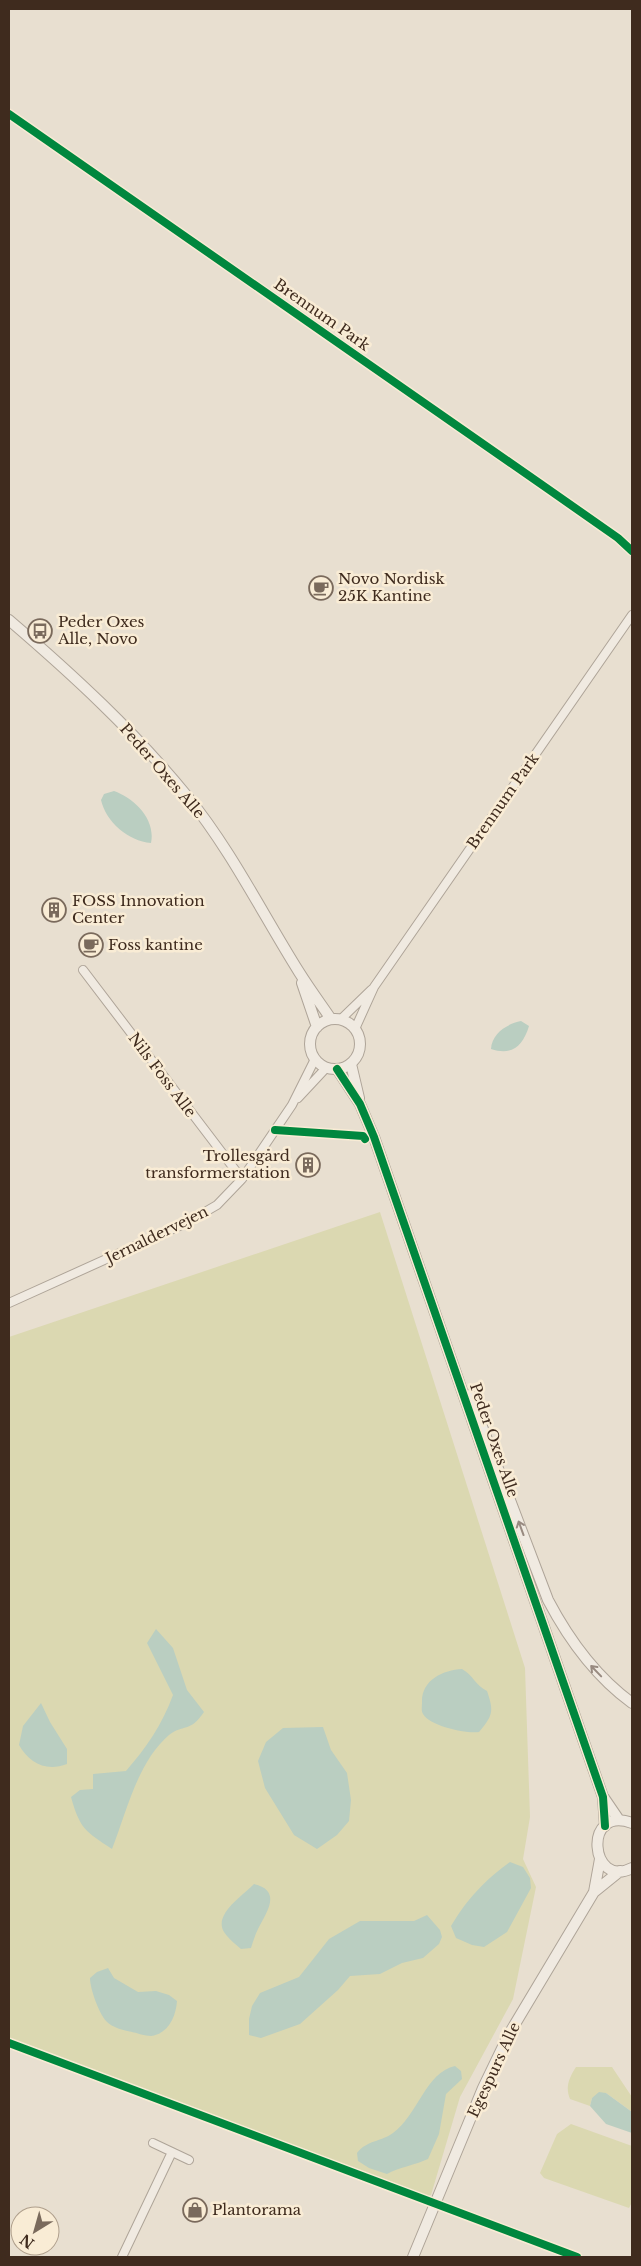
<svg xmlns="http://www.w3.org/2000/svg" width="641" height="2266" viewBox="0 0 641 2266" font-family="'Libre Baskerville',serif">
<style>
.green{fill:#dbd8b1}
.water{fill:#bacec1}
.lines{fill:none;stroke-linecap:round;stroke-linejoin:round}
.minor-casing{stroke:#aea498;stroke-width:10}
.tertiary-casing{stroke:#aea498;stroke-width:12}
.minor{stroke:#f0eae1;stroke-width:8}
.tertiary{stroke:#f0eae1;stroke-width:10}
.cycleway-casing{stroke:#f9ecd5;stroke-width:11}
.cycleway{stroke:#00873e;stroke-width:8}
.oneway{stroke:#988a80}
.labels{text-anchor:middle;stroke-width:5;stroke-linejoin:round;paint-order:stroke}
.street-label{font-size:15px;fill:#3f2b1e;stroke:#f9ecd5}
.poi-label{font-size:15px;fill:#3f2b1e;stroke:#f9ecd5;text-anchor:start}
</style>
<rect width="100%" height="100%" fill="#e8dfd0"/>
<path class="green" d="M380,1212L525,1668L530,1817L523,1859L536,1887L513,1999L460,2097L431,2195L425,2197L9,2039V1337Z
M576,2067H612L632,2097V2112L606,2093L592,2098L590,2106L570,2099C565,2087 569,2078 576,2067Z
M571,2124L632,2146V2202L629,2208L544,2178L540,2173L557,2134Z"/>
<path class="water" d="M114,791C134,798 156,819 151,843C128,841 106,822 101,800L104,794Z
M521,1021L529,1026C523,1046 512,1056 491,1049C492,1033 507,1024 521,1021Z
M156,1629L173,1648L187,1690L204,1712C190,1733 183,1724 169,1735C137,1763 127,1811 112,1849C85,1831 80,1829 71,1797L80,1790L93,1789V1774L126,1771C146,1748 162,1725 173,1695L147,1643Z
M462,1669C473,1675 476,1686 487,1691C494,1711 493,1716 479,1732C466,1734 430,1726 423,1714C421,1711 422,1706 422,1703C421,1680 443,1670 462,1669Z
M41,1703L50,1722L67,1749V1764C46,1772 29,1763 19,1745L23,1726Z
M323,1727L331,1750L347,1773L351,1800L349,1821L337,1835L317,1849L294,1835L265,1788L258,1761L266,1742L283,1728Z
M510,1862L523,1867L530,1878L531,1888L507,1932L484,1947L472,1945L456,1938L451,1926C468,1898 484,1881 510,1862Z
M254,1884C283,1891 266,1913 258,1929C255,1935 253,1942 251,1948L241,1949C235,1944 228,1938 224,1932C213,1914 244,1895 254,1884Z
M427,1915L440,1930L442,1937L439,1944L423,1958L402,1963L380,1974L350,1976L338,1990L300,2024L261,2038L249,2035V2019L252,2006L260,1993L299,1977L329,1939L360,1921H414Z
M108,1968L114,1978L138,1992L156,1991L169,1995L177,2001C176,2017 168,2034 151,2036C145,2036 137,2033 132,2032C123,2030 113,2028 106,2021C99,2013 90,1989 90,1978L97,1972Z
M455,2066L461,2071L462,2079L446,2094L439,2134L428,2159C415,2165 400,2167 387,2174L369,2168L358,2161L357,2153C367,2140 381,2142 393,2133C417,2116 426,2072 455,2066Z
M599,2092L606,2093L632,2112V2133L606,2124L590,2106L592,2098Z"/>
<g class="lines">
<g class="minor-casing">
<path id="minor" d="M9,114L548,489L618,538L632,551
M83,970L242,1179
M340,1020L371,990
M355,1029L374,987L632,615
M298,1098L326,1068
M9,1303L186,1223L217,1205L242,1179L292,1105L315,1059
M153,2143L189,2160
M122,2257L172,2152"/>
</g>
<g class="tertiary-casing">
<path id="tertiary" d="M9,620C72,674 134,731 187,796C231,850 262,913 299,972C309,988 320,1003 331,1019
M302,983L317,1027
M310 1044a25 25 0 1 1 50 0a25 25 0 1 1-50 0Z
M351,1064L359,1098
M337,1069L360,1104L374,1137L603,1797L605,1826
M470,1395L548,1600C569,1640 595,1676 632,1703
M604,1798L619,1820
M632,1823C582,1804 590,1890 632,1868
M594,1892L600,1859
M413,2257L483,2088L509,2034L594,1892L620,1871"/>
</g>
<use href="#minor" class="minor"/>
<use href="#tertiary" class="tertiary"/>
<g class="cycleway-casing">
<path id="cycleway" d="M9,114L548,489L618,538L632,551
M337,1069L360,1104L374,1137L603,1797L605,1826
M275,1130L363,1136L365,1139
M9,2043L577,2257"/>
</g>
<use href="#cycleway" class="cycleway"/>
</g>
<defs><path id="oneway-shaft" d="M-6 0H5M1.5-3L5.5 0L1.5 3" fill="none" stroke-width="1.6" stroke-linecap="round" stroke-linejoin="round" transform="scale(1.25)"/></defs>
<g class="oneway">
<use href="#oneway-shaft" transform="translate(521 1528) rotate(-110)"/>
<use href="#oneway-shaft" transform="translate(596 1671) rotate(-134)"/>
</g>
<defs>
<g id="cafe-ring" transform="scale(1.25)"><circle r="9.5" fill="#f9ecd5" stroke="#7a6a5c" stroke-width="1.5"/><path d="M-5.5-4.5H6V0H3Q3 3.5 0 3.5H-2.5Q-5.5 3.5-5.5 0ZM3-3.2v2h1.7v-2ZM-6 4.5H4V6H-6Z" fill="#7a6a5c"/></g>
<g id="bus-ring" transform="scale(1.25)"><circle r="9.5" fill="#f9ecd5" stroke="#7a6a5c" stroke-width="1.5"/><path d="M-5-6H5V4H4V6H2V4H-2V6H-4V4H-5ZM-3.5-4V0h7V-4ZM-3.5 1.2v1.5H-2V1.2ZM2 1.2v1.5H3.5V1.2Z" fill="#7a6a5c"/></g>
<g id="building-ring" transform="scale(1.25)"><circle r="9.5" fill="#f9ecd5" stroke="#7a6a5c" stroke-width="1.5"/><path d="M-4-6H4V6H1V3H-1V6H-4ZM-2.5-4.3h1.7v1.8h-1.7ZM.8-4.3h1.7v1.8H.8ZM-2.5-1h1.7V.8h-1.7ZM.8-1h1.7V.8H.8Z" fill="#7a6a5c"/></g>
<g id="shop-ring" transform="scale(1.25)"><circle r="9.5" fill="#f9ecd5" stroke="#7a6a5c" stroke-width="1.5"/><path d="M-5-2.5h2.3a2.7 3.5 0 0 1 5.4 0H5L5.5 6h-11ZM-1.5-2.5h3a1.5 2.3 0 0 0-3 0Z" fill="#7a6a5c"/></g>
</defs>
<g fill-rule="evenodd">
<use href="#cafe-ring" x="321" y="588"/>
<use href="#bus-ring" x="40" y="631"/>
<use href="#building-ring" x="54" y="910"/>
<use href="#cafe-ring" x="91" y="945"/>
<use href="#building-ring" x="308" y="1165"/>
<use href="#shop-ring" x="195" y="2210"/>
</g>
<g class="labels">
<g class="street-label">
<text transform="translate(322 315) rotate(35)" y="5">Brennum Park</text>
<text transform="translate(162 771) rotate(49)" y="5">Peder Oxes Alle</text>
<text transform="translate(503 801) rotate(-55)" y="5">Brennum Park</text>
<text transform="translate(162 1075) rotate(53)" y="5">Nils Foss Alle</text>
<text transform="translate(157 1235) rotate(-26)" y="5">Jernaldervejen</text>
<text transform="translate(494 1440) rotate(71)" y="5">Peder Oxes Alle</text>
<text transform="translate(494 2070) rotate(-65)" y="5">Egespurs Alle</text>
</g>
<g class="poi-label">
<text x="338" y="584">Novo Nordisk<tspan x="338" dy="17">25K Kantine</tspan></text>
<text x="58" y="627">Peder Oxes<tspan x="58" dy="17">Alle, Novo</tspan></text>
<text x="72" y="906">FOSS Innovation<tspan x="72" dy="17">Center</tspan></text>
<text x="108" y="950">Foss kantine</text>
<text x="290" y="1161" text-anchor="end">Trollesgård<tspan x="290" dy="17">transformerstation</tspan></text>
<text x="212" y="2215">Plantorama</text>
</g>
</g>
<rect width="641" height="2266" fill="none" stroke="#3f2b1e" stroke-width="20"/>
<g transform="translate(35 2231) rotate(217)"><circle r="24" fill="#f9ecd5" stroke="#af9f8c"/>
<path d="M0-4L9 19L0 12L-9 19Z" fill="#7a6a5c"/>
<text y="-8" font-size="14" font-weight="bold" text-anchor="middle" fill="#3f2b1e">N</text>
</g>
</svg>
